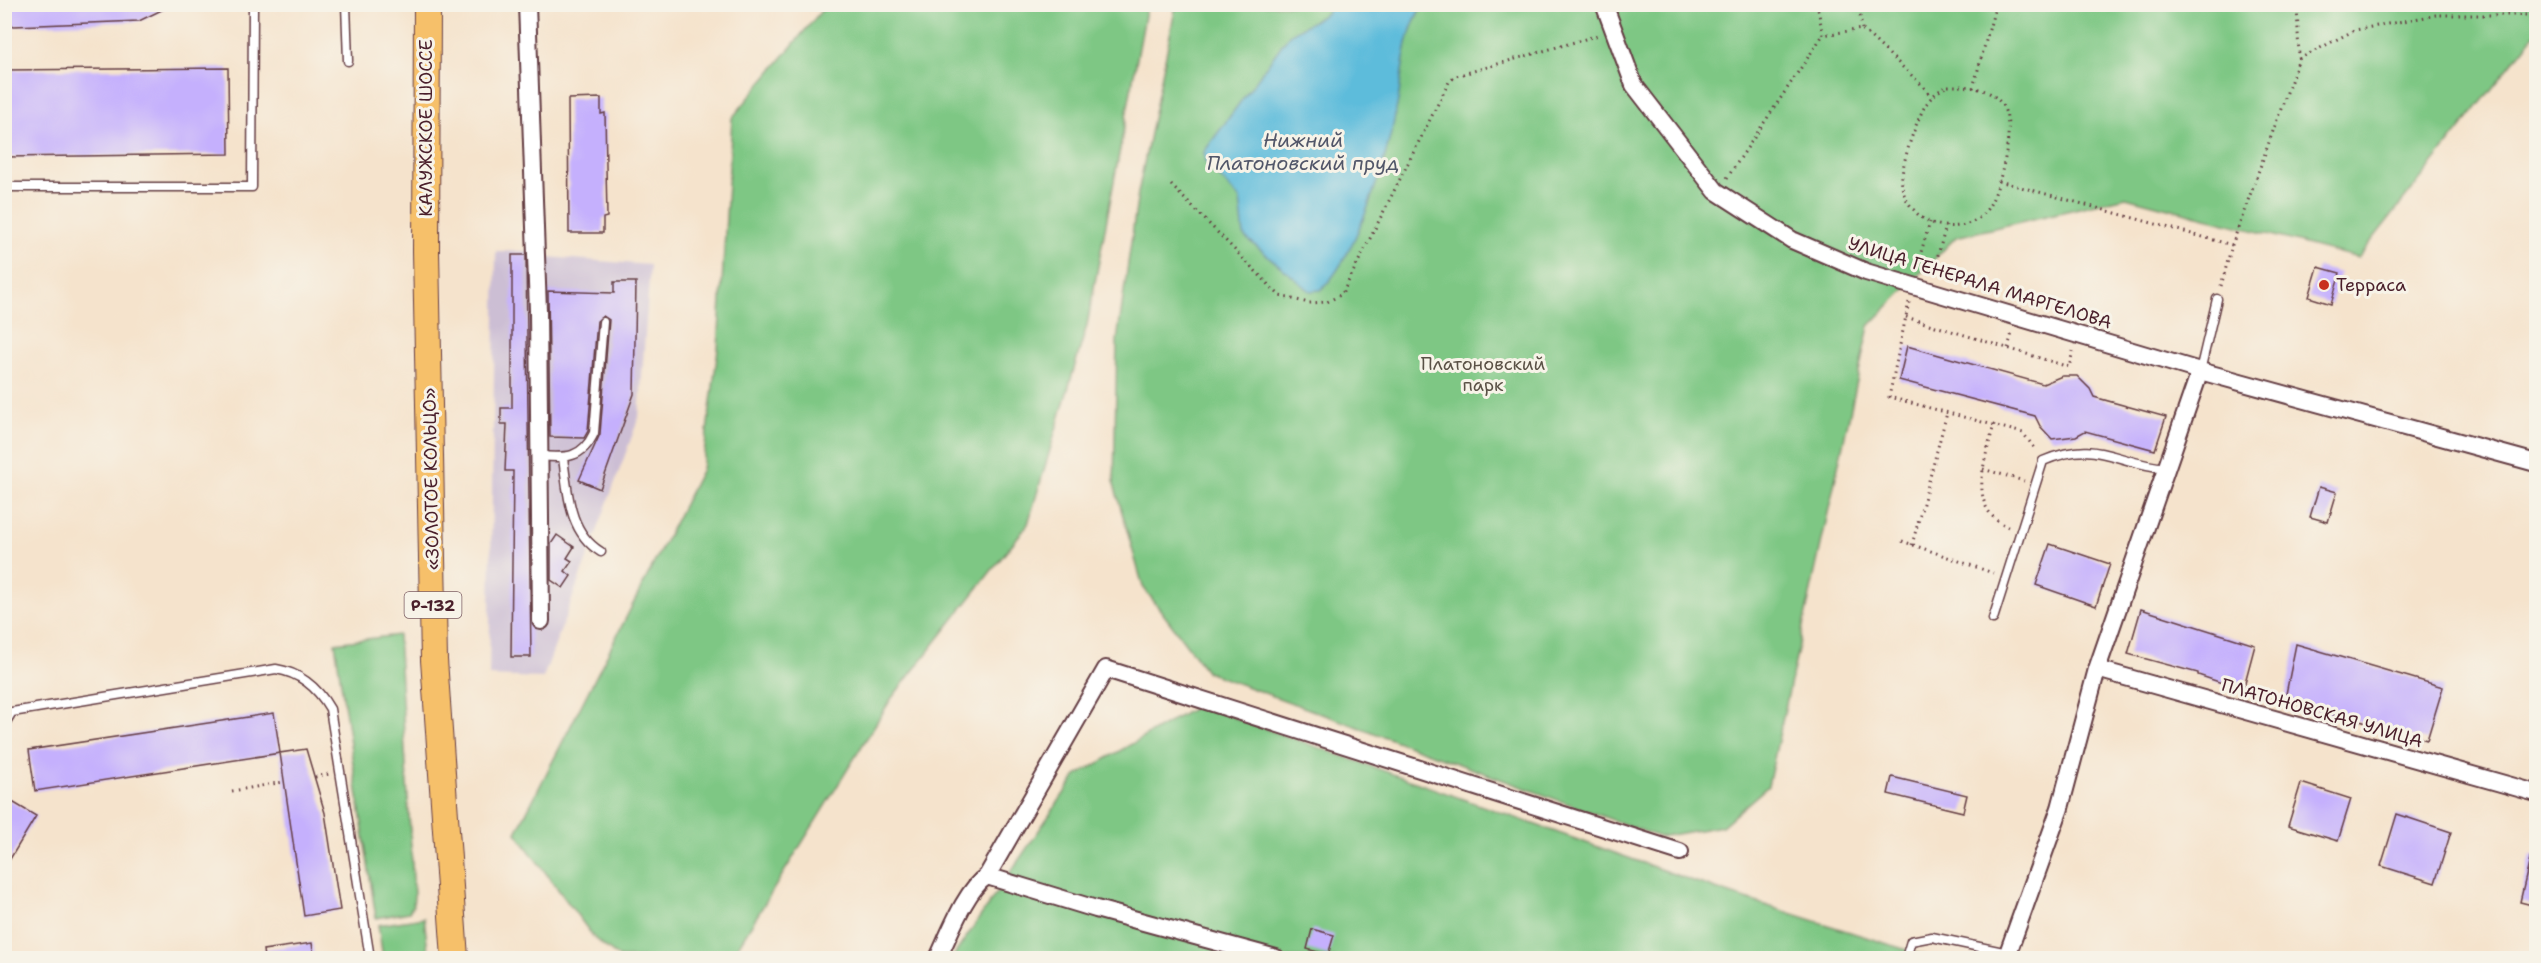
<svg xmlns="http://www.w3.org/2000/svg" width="2541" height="963" viewBox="0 0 2541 963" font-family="'Shantell Sans',sans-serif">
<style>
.industrial{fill:#ccbed4}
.green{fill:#7ec784;stroke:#647358;stroke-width:1.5}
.water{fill:#5dbcdb;stroke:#546e83;stroke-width:1.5}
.building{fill:#c5b0fd}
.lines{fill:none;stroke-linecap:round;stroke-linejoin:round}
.service-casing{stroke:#643c43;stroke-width:11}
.minor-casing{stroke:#643c43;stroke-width:20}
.primary-casing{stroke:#643c43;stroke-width:28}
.path{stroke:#643c43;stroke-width:3;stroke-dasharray:1.5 4.5;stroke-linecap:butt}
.service{stroke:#fff;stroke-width:8}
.minor{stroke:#fff;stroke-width:16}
.primary{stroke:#f6c06b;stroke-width:26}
.poi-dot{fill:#c8321e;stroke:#f7f3e8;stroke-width:2}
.labels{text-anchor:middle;stroke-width:6;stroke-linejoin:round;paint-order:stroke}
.shield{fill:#f7f3e8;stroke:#7e5f64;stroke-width:1.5}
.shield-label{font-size:16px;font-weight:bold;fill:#4a1f2b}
.street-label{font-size:18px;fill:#4a1f2b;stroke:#f7f3e8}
.poi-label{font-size:18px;fill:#4a1f2b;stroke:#f7f3e8;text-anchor:start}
.park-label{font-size:18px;fill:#5a5146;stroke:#f7f3e8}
.water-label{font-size:20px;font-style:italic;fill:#515669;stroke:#f7f3e8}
</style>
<rect width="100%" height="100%" fill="#f7f3e8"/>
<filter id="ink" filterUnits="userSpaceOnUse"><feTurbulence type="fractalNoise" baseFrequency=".0167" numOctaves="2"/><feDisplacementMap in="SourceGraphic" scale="12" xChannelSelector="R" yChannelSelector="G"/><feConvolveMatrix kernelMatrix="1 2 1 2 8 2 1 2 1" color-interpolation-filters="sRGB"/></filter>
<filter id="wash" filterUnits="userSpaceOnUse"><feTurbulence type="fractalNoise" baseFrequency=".008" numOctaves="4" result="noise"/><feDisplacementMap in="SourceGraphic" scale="24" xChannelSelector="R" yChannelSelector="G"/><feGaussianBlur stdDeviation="1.35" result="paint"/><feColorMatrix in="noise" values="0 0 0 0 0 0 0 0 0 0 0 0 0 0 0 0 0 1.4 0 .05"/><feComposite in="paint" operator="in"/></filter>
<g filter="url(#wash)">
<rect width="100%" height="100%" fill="#f5e3cc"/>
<path class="industrial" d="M496,251H533L534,256L650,265L639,417L543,678L489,676Z"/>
<path class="green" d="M826,5H1147L1087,325L1028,524L891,699L731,958H620L595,939L516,833L702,469L718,349L732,118Z
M1176,5H2536V33L2358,258L2126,197L1956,237L1869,326L1768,786L1722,826L1659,837L1207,672L1143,587L1114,484L1117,341L1138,193Z
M398,635L414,896L413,905L409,912L376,918L335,643Z
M1199,705L1727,893L1932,958H952L1076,776Z
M424,918L429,958H383L378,925Z"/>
<path class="water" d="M1332,5H1423C1404,33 1403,69 1398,101C1389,152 1358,255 1321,290L1310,291L1244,236L1240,199L1205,162L1204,152L1289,35L1327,13Z"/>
<g id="blocks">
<path class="building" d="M4,4H174L139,21L14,26L4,23Z
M228,68L229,154L4,157V70Z
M601,98V114L605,113L607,217L603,218V233H569L568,99Z
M512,255H526L531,657H511L513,471H505L507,424H501V408H512Z
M2318,267L2340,273L2331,304L2309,297Z
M614,282H636L634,394L600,489L579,480L600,434L609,320L603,316L597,321L588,431L584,438L550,437L548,291L614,293Z
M1907,346L2043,384L2062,376H2077L2090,389L2094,397L2166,417L2155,450L2085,431L2076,436L2052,439L2040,426L2035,416L1899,380Z
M2319,487L2337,492L2328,522L2310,517Z
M557,535L574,547L567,558L572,561L565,571L571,576L563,588L551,580V544Z
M2050,544L2110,564L2096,606L2036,585Z
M2141,609L2255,645L2243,690L2198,675V673L2128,654Z
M2296,644L2443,687L2427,740L2349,718L2348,720L2285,699Z
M274,713L280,753L35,791L29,750Z
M306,749L325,813L340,910L304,916L280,753Z
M1892,777L1967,795L1963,812L1888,794Z
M2301,783L2351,799L2338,841L2288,826Z
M4,797L36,816L4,869Z
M2397,814L2451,832L2435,883L2381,866Z
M2531,855L2536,856V906L2520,902Z
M1312,929L1334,935L1328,955L1307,949Z
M312,943L314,958H264L263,950Z"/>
</g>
</g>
<g filter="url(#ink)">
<use href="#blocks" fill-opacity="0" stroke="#643c43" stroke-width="1.5"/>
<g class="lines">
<g class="service-casing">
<path id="service" d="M346,4L348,61
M4,187H252L253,4
M2200,371L2217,299
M539,456C566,458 582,459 594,433L603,322
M563,458C568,492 568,532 601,552
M1993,619L2043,461C2099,437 2114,464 2167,468
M4,725L12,712L276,669C301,673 318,688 330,709L370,958
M1906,958L1911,941L1932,937L2008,953L2025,958"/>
</g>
<g class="minor-casing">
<path id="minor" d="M527,4L538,311L541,621
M1604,4L1634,85L1716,191L1792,240L1866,272L2200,371L2536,463
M2097,669L2536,793
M987,876L1096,909L1276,958
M2008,953L2060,808L2097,669L2200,371
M938,958C949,935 966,889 987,876L1106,669L1680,852"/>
</g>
<g class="primary-casing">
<path id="primary" d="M427,4L426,251L434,660L455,958"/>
</g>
<path class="path" d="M1817,4L1823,35L1862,29L1924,87L1931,97
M1858,4L1862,29
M2299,59L2355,30L2436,15H2536
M1948,86C2010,84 2015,117 2003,167C1999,183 1993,206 1980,217C1963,232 1928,229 1914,210C1908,204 1903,194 1902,186C1899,169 1917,117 1927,103C1933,95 1939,90 1948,86Z
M1973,88L1996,4
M1727,178L1823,35
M1999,181L2232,245
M1171,185L1280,296L1309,303L1327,302L1342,294L1449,82L1456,76L1599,35
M1916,269L1930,222
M1933,273L1946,226
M2221,286L2232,245L2299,59L2297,4
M1909,302L1889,397L2023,433L2036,450
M1906,317L2069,367L2073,351
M2008,348L2012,333
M1994,424C1986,458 1965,508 2008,527
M1983,469L2024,481
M1902,541L1993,573
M1912,545L1947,413
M315,777L329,774
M232,791L284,782"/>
<use href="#service" class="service"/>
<use href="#minor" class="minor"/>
<use href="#primary" class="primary"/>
</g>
</g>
<circle class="poi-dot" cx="2324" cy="285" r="6"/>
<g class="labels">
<rect class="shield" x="404.5" y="592" width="57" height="26" rx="4.5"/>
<g class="shield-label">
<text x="433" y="611">Р-132</text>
</g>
<g class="street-label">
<text transform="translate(426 128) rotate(-90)" y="6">КАЛУЖСКОЕ ШОССЕ</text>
<text transform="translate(1980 283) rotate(17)" y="6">УЛИЦА ГЕНЕРАЛА МАРГЕЛОВА</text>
<text transform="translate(431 479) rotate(-91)" y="6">«ЗОЛОТОЕ КОЛЬЦО»</text>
<text transform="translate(2322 713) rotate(16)" y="6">ПЛАТОНОВСКАЯ УЛИЦА</text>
</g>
<g class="poi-label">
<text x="2336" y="291">Терраса</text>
</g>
<g class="park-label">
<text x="1483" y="370">Платоновский<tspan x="1483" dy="21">парк</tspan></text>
</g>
<g class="water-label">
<text x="1303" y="147">Нижний<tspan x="1303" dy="23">Платоновский пруд</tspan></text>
</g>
</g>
<rect width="2541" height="963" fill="none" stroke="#f7f3e8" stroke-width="24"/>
</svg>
